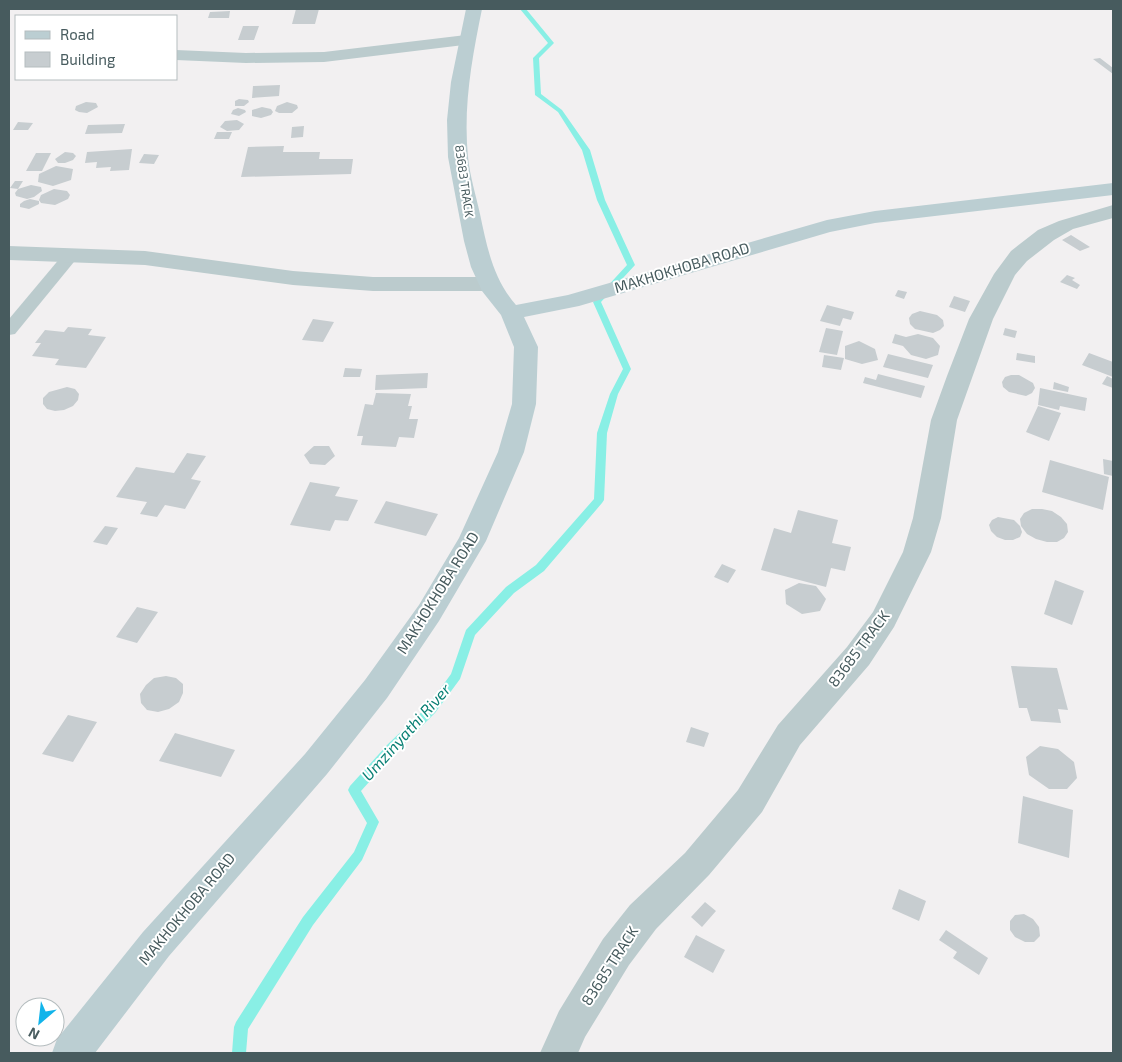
<svg xmlns="http://www.w3.org/2000/svg" width="1122" height="1062" viewBox="0 0 1122 1062" font-family="'Exo 2',sans-serif">
<style>
.lines{fill:none;stroke-linecap:round;stroke-linejoin:round}
.stream{fill:#89efe5;fill-rule:evenodd}
.building{fill:#c7cdd0}
.lane{fill:#bbcbcd;fill-rule:evenodd}
.street{fill:#bbcbcd;fill-rule:evenodd}
.secondary{fill:#bbced2;fill-rule:evenodd}
.labels{text-anchor:middle;stroke-width:4;stroke-linejoin:round;paint-order:stroke}
.far-street-label{font-size:12px;fill:#475b5e;stroke:#fff}
.street-label{font-size:15px;fill:#475b5e;stroke:#fff}
.water-label{font-size:16px;font-style:italic;fill:#0a8175;stroke:#fff}
</style>
<rect width="100%" height="100%" fill="#f2f0f1"/>
<g class="lines">
<path class="stream" d="M520,9H526L554,43L539,58L541,94L562,110L590,150L605,200L635,265L601,302L631,369L618,394L607,433L604,500L602,503L544,571L514,593L475,635L460,679L435,713L396,752L361,791L379,822L362,860L313,925L248,1029L246,1053H232L234,1027L236,1022L303,917L354,852L367,823L350,794L348,790L350,786L388,744L427,707L451,674L466,630L506,587L536,565L594,499L597,433L610,394L623,369L593,302L627,265L597,200L582,150L558,112L535,95L533,58L548,43Z"/>
</g>
<path class="building" d="M296,9H319L315,24H292Z
M230,11L229,18H208L210,12Z
M243,26H259L254,40H238Z
M1100,58L1113,68V74L1093,59Z
M280,85L279,96L252,98L253,86Z
M239,99L248,100L249,102L244,106H235V101Z
M86,102L96,103L98,107L87,113L79,112L75,110L76,106Z
M287,102L297,105L298,108L292,113H279L275,111L277,106Z
M262,107L271,109L273,112L271,115L261,118L252,116V110Z
M238,108L245,110L246,112L239,116L231,114L233,110Z
M237,120L244,124L239,130L227,131L220,127L225,121Z
M18,122L33,123L28,130H13Z
M125,124L122,133L85,134L88,125Z
M304,126L303,137L291,138L292,127Z
M217,132H232L229,139H214Z
M284,146L283,152H320L319,159H353L351,174L241,177L248,147Z
M132,149L129,170L110,171L111,167L96,168L97,162L85,163L87,152Z
M65,152L73,153L76,156L73,160L65,163H58L55,159Z
M36,153H51L42,171H26Z
M144,154L159,155L154,164L139,163Z
M56,166L73,169L71,180L53,186L38,182L39,174Z
M15,181H23L18,189L10,188Z
M31,185L41,187L42,191L34,197L27,199L16,196L15,193L18,189Z
M54,189L67,191L70,195L68,199L55,205L41,203L39,200L41,195Z
M30,199L39,201V204L29,209L20,207V204L24,201Z
M1071,235L1090,247L1080,251L1062,240Z
M1067,275L1075,278L1072,280L1080,285L1077,289L1060,282Z
M898,290L907,292L904,299L895,296Z
M954,296L970,301L965,312L949,307Z
M827,305L854,312L851,320L843,318L840,326L820,321Z
M920,311L937,315L943,320L944,326L940,330L933,333L915,329L910,324L909,318L912,314Z
M313,319L334,322L323,342L302,340Z
M68,327L92,329L88,335L106,337L86,368L55,365L59,359L32,356L41,343H35L45,330L64,332Z
M826,328L843,331L837,355L819,352Z
M1005,328L1017,331L1015,338L1003,335Z
M895,334L906,337L918,334L933,338L940,346L938,355L926,359L911,355L903,346L892,343Z
M859,341L875,349L878,360L862,364L845,359V346Z
M1017,353L1035,356V363L1016,360Z
M1089,353L1113,362V377L1082,365Z
M888,354L933,365L928,378L883,367Z
M824,355L844,358L841,370L822,367Z
M345,368L362,369L360,377H343Z
M428,373L427,388L375,390L376,375Z
M878,374L925,386L921,398L863,383L865,377L876,380Z
M1011,375H1019L1033,383L1035,388L1032,393L1026,396L1009,392L1003,387L1002,382L1005,377Z
M1107,376L1113,379V388L1102,384Z
M1054,382L1069,387L1068,392L1053,389Z
M67,387L75,389L79,394L78,400L73,406L64,410L55,411L47,409L43,404V398L49,392Z
M1040,388L1087,398L1085,411L1060,406L1059,410L1038,405Z
M376,393L411,394L408,406H412L409,419H418L414,438L399,437L396,447L361,445L363,436H357L365,404L373,405Z
M1038,406L1061,413L1049,441L1026,432Z
M314,446H329L335,456L325,465L310,464L304,455Z
M187,453L206,456L191,479L201,481L185,509L165,505L157,517L140,514L147,502L116,497L136,467L174,473Z
M1103,459L1113,461V476L1104,474Z
M1050,460L1109,477L1103,510L1042,492Z
M310,482L340,487L335,496L358,500L348,521L335,520L330,531L290,525Z
M386,501L438,514L426,536L374,523Z
M1032,509H1042L1052,511L1061,517L1067,524L1068,532L1064,538L1057,542H1047L1036,539L1027,534L1021,526L1020,519L1024,513Z
M798,510L838,520L832,543L851,547L845,571L831,568L826,587L761,570L774,528L791,533Z
M998,517L1014,520L1020,526L1022,532L1020,537L1013,540H1005L997,537L991,531L989,525L992,520Z
M105,526L118,528L107,545L93,542Z
M722,564L736,570L728,583L714,577Z
M1055,580L1084,591L1072,625L1044,614Z
M799,583L816,586L826,599L820,611L802,614L786,604L785,590Z
M137,607L158,612L137,643L116,637Z
M1011,666L1057,668L1068,710L1058,709L1061,723L1031,721L1027,708H1019Z
M166,676L176,678L183,684V693L179,702L169,709L158,712L147,710L141,703L140,694L146,685L154,678Z
M68,715L97,722L73,762L42,754Z
M691,727L709,733L704,747L686,742Z
M175,733L235,750L221,777L159,761Z
M1040,746L1058,749L1074,762L1077,778L1067,789H1049L1029,775L1026,757Z
M1023,796L1073,810L1069,858L1018,843Z
M899,889L926,901L919,921L892,909Z
M705,902L716,911L702,927L691,917Z
M1024,914L1033,919L1039,927L1040,936L1034,942H1025L1015,937L1010,930V921L1015,915Z
M946,930L988,958L979,975L953,958L957,952L939,940Z
M696,935L725,950L713,973L684,957Z"/>
<g class="lines">
<path class="lane" d="M72,249L78,251L80,254L78,257L15,334L9,335V319L66,251Z"/>
<path class="street" d="M466,35L472,36L475,40L472,44L324,62L246,63L176,60V50L246,53L324,52Z
M1113,205V218L1073,229L1054,240L1027,261L1015,275L993,319L957,420L941,518L931,552L894,627L869,665L800,745L762,812L709,875L656,929L629,965L585,1037L578,1053H540L559,1011L603,939L630,905L685,853L738,790L778,725L847,647L873,612L903,552L913,518L931,420L947,376L969,319L994,274L1011,251L1038,230L1059,221Z
M9,246L145,251L293,271L373,277H488L496,279L499,284L496,289L488,291H373L293,285L145,265L9,260Z"/>
<path class="secondary" d="M466,9H482C472,58 463,107 468,157C470,177 476,195 480,214C487,247 493,279 516,305L568,295L827,220L875,211L1113,183V195L875,223L830,232L579,306L524,317L538,347L536,404L524,452L486,541L439,621L387,698L327,774L169,956L95,1053H52L57,1039L143,932L305,754L365,680L419,605L459,538L498,452L512,404L514,347L501,315L482,291L471,267L464,241L448,157L447,120L451,82Z"/>
</g>
<g class="labels">
<g class="far-street-label">
<text transform="translate(464 181) rotate(82)" y="4">83683 TRACK</text>
</g>
<g class="street-label">
<text transform="translate(682 268) rotate(-17)" y="5">MAKHOKHOBA ROAD</text>
<text transform="translate(438 593) rotate(-58)" y="5">MAKHOKHOBA ROAD</text>
<text transform="translate(859 649) rotate(-53)" y="5">83685 TRACK</text>
<text transform="translate(187 909) rotate(-50)" y="5">MAKHOKHOBA ROAD</text>
<text transform="translate(610 966) rotate(-57)" y="5">83685 TRACK</text>
</g>
<g class="water-label">
<text transform="translate(406 732) rotate(-48)" y="6">Umzinyathi River</text>
</g>
</g>
<rect width="1122" height="1062" fill="none" stroke="#475b5e" stroke-width="20"/>
<rect x="15" y="15" width="162" height="65" fill="#ffffff" stroke="#b5bdbf"/>
<rect x="25" y="31" width="25" height="8" fill="#bbced2" stroke="#b5bdbf"/>
<text x="60" y="40" font-size="15" fill="#475b5e">Road</text>
<rect x="25" y="52" width="25" height="15" fill="#c7cdd0" stroke="#b5bdbf"/>
<text x="60" y="65" font-size="15" fill="#475b5e">Building</text>
<g transform="translate(40 1022) rotate(208)"><circle r="24" fill="#ffffff" stroke="#b5bdbf"/>
<path d="M0-4L9 19L0 12L-9 19Z" fill="#12b4ea"/>
<text y="-8" font-size="14" font-weight="bold" text-anchor="middle" fill="#475b5e">N</text>
</g>
</svg>
